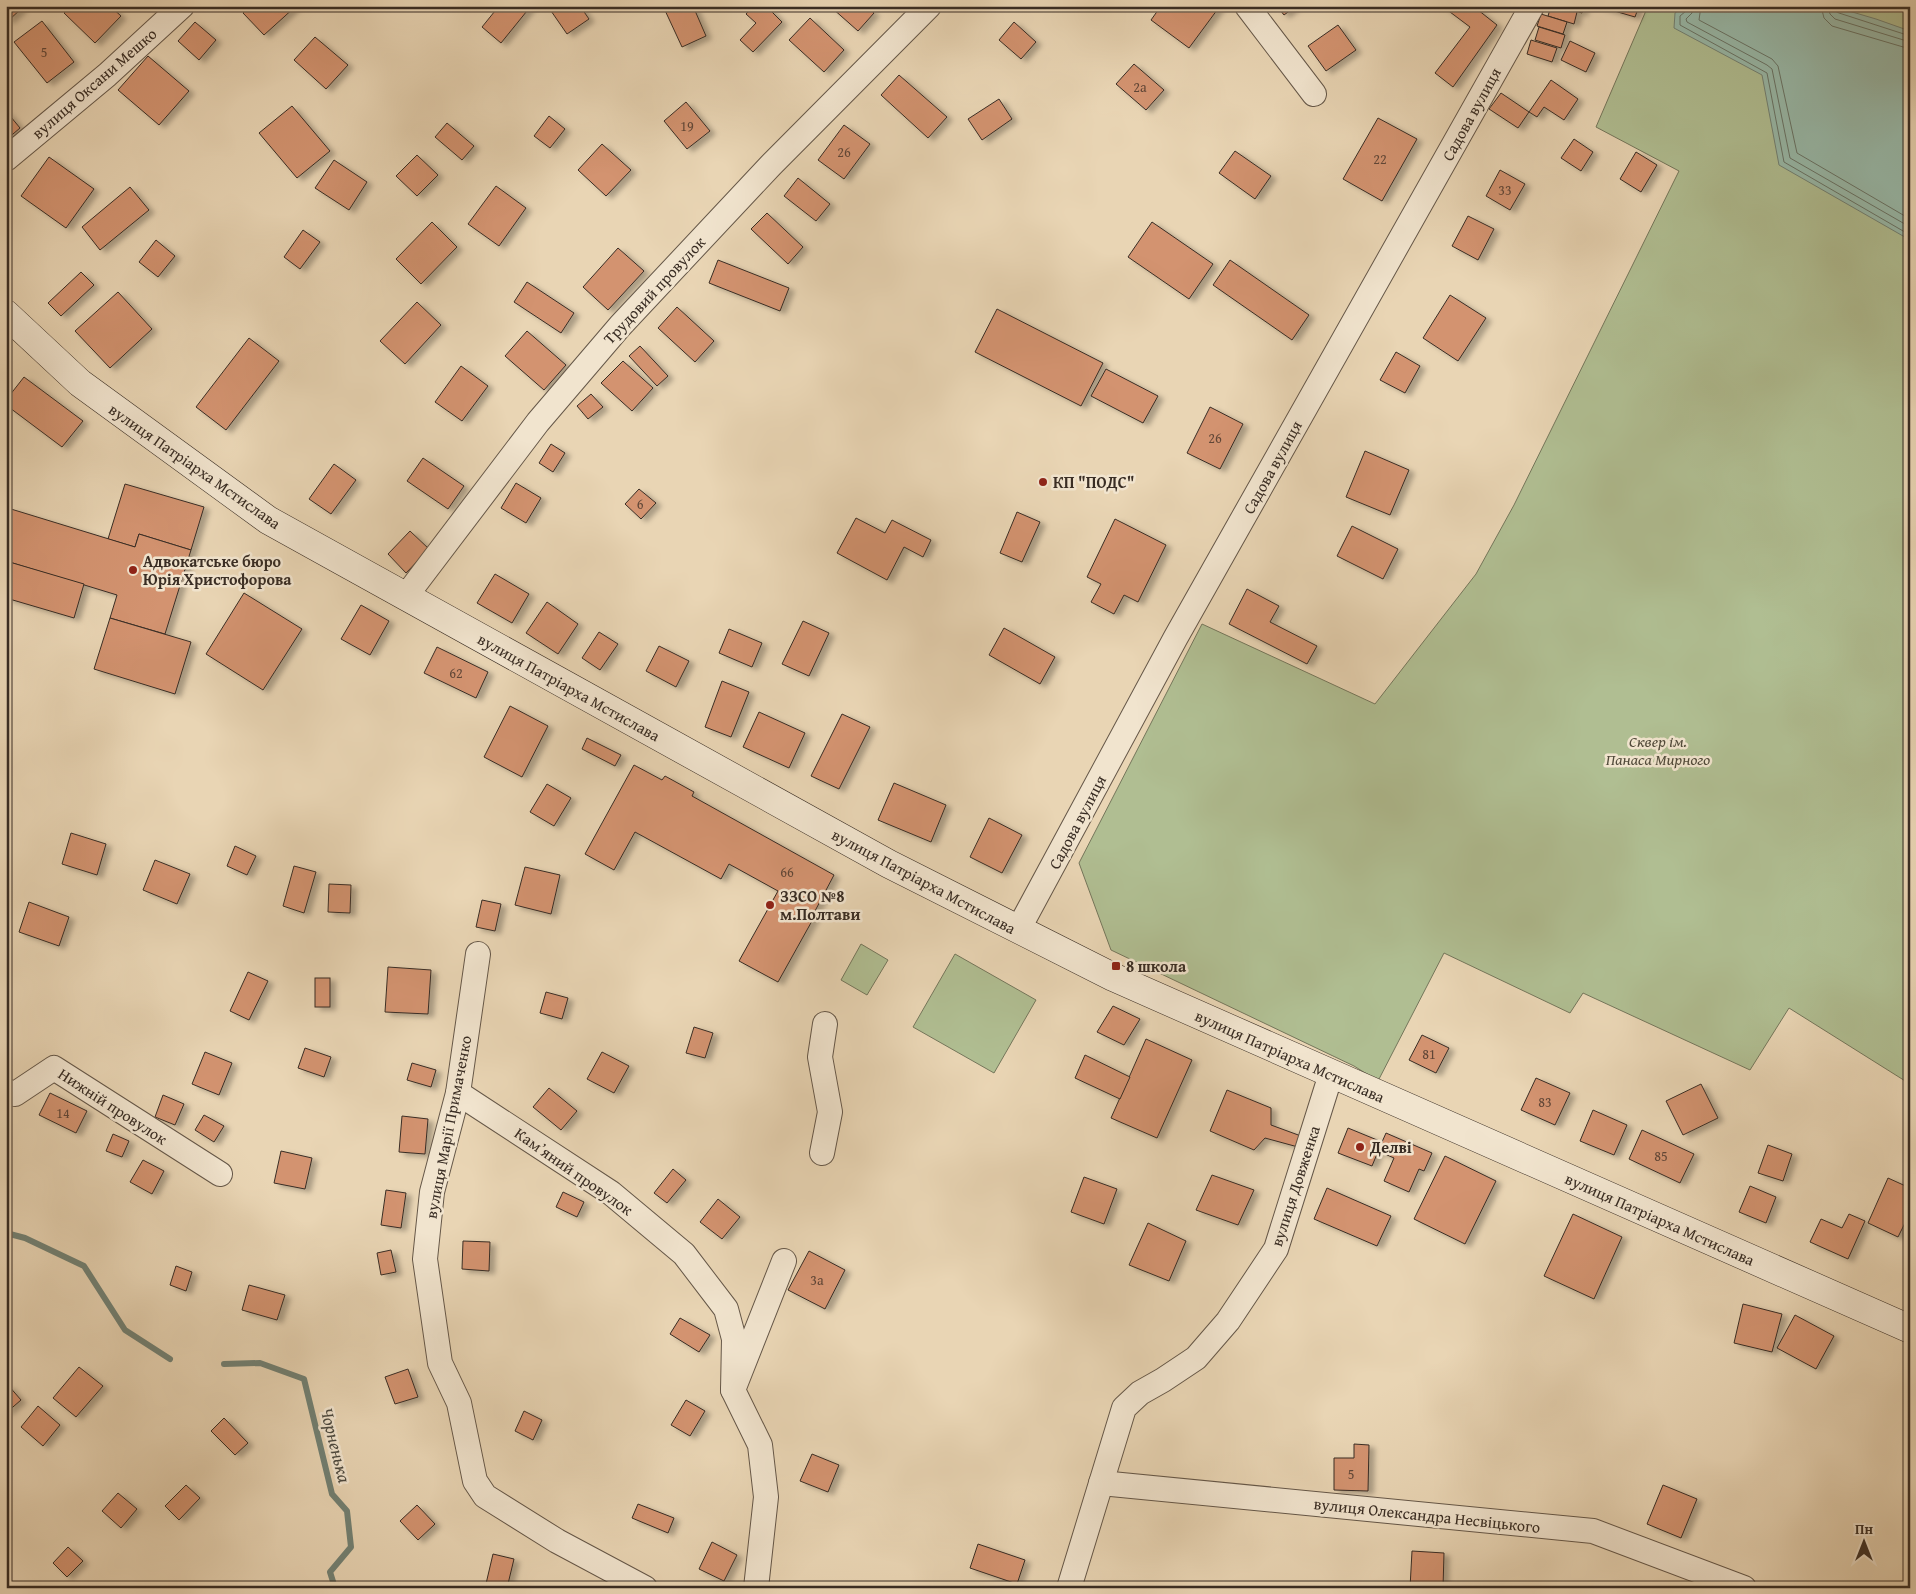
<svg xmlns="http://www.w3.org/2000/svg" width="1916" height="1594" font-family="'Gentium Book Plus',serif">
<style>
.green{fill:#b0be92;stroke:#74765b}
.water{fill:#98b9a9;stroke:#728174}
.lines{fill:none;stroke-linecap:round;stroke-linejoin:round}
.shore{stroke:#687366;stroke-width:1}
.stream{stroke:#728174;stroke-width:6}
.building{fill:#d39370;stroke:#392d24;filter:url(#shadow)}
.minor-casing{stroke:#655748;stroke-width:26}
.secondary-casing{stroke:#392d24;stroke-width:29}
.minor{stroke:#f1e4ce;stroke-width:24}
.secondary{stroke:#f1e4ce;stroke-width:28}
.poi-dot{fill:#8f2418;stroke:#f1e4ce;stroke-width:2}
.labels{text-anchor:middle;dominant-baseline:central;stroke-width:5;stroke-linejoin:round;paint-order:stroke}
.number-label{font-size:14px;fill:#604637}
.street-label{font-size:16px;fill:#392d24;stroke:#f1e4ce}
.poi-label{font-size:16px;font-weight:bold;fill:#392d24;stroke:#f1e4ce;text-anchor:start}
.park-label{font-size:16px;font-style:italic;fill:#514a3a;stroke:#f1e4ce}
.water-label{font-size:18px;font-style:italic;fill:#4c493f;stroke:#f1e4ce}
</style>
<defs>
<filter id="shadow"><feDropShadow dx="5.5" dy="3" stdDeviation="2.5" flood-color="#0004"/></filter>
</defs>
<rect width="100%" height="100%" fill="#e9d5b4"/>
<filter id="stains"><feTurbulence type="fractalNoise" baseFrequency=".004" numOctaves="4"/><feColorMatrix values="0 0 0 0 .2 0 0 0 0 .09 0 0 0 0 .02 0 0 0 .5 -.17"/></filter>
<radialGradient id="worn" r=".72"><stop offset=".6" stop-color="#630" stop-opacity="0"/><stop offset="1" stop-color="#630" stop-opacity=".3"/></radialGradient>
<g class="green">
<path d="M1648,6h253l9,4v1074l-121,-76 -39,62 -167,-77 -13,20 -126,-60 -66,128 -24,-15 -243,-116 -32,-87 123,-239 173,80 101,-130 38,-69 165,-334 -83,-44z"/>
<path d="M861,944l27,16 -21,35 -26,-15z"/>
<path d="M955,954l81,46 -42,73 -81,-46z"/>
</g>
<path class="water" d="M1684,6h148l44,13 34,12v209l-131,-75 -17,-90 -88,-47 1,-15z"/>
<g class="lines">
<g class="shore">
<path d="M1687,6l-1,5 -6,5v9l87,48 17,89 126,73"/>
<path d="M1693,6l-1,7 -6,6 1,3 80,43 5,4 18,89 120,69"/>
<path d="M1701,6l-2,14 73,39 6,7 19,87 113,66"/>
<path d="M1821,6l3,12 8,8 78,23"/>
<path d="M1828,6l2,8 5,5 75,23"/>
<path d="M1834,6l1,5 4,2 71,23"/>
</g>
<g class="stream">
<path d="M6,1233l19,5 59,28 41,64 45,29"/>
<path d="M224,1364l36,-1 44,16 28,115 15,17 4,36 -21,25 5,16"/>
</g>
</g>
<g class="building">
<path d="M6,6h14l2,2 -14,13 -2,-2z"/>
<path d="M71,6h39l11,10 -26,27 -31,-30z"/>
<path d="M250,6h45v1l-31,28 -21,-22z"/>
<path d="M499,6h32l-30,37 -19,-16z"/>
<path d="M551,6h29l9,13 -22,15 -18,-26z"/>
<path d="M663,6h30l13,30 -24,11z"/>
<path d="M753,6h13l16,16 -29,30 -13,-12 16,-17 -10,-9z"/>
<path d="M834,6h32l8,7 -16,18 -26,-23z"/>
<path d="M1161,6h59l-31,42 -38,-28z"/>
<path d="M1277,6h19l-12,9z"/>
<path d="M1442,6h31l24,19 -44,62 -18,-14 35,-46z"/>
<path d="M1551,6h8l18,6 -3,12 -26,-8z"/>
<path d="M1560,6h24l-2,7z"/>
<path d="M1597,6h42l-4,11z"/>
<path d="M1541,14l26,8 -4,12 -26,-8z"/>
<path d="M810,18l34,32 -20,22 -35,-32z"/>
<path d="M42,21l32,41 -27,21 -33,-41z"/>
<path d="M195,22l21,18 -17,20 -21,-19z"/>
<path d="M1014,22l22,20 -15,17 -22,-19z"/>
<path d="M1338,25l18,25 -30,21 -18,-25z"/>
<path d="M1539,27l26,8 -4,13 -26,-8z"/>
<path d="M315,37l33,28 -22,24 -32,-29z"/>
<path d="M1531,40l26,8 -5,14 -25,-8z"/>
<path d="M1570,41l25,12 -9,19 -25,-12z"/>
<path d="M148,56l41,35 -30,34 -41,-35z"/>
<path d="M1134,64l30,26 -18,20 -30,-26z"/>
<path d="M899,75l48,42 -19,21 -47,-43z"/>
<path d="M1551,80l27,19 -14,21 -20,-13 -7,10 -8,-5z"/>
<path d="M1501,93l28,19 -11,16 -29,-19z"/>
<path d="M999,99l13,20 -30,21 -14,-21z"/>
<path d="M686,102l24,29 -23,18 -23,-28z"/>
<path d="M292,106l38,45 -33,27 -38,-45z"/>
<path d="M6,111l14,17 -14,12z"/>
<path d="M549,116l16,13 -15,19 -16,-12z"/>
<path d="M1378,118l39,21 -35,62 -39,-22z"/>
<path d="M447,123l27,23 -12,14 -27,-23z"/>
<path d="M844,125l26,19 -26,35 -26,-19z"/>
<path d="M1574,139l19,13 -12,19 -20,-13z"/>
<path d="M602,144l29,26 -25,26 -28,-26z"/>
<path d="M1235,151l36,25 -16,23 -36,-26z"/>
<path d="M1636,152l21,13 -16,27 -21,-13z"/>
<path d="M417,155l21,20 -21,21 -21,-20z"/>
<path d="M49,157l45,32 -28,39 -45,-32z"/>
<path d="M334,160l33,22 -18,28 -34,-22z"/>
<path d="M1500,170l25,14 -15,26 -24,-14z"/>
<path d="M798,178l32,26 -14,17 -32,-25z"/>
<path d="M496,186l30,22 -27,38 -31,-22z"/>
<path d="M130,187l19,23 -49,40 -18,-23z"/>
<path d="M767,213l36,34 -15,17 -37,-35z"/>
<path d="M1468,216l26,13 -16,31 -26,-14z"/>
<path d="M432,222l25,25 -36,37 -25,-25z"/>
<path d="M1152,222l61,42 -24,35 -61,-42z"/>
<path d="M303,230l17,12 -20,27 -16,-12z"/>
<path d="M156,240l19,16 -17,21 -19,-15z"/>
<path d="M618,248l26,23 -36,39 -25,-23z"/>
<path d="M718,260l71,28 -9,23 -71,-28z"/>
<path d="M1230,260l79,55 -17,25 -79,-55z"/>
<path d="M81,272l13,13 -33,31 -13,-13z"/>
<path d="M527,282l47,31 -13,20 -47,-31z"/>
<path d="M118,292l34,37 -42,39 -35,-37z"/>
<path d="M1450,295l36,23 -28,43 -35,-23z"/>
<path d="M417,302l24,23 -36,39 -25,-23z"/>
<path d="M677,307l37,34 -19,21 -37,-34z"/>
<path d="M997,309l106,54 -22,43 -106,-54z"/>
<path d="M527,331l39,34 -22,25 -39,-34z"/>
<path d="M249,338l30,23 -53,69 -30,-23z"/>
<path d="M640,346l28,30 -11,10 -28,-30z"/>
<path d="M1396,352l24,14 -15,27 -25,-13z"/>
<path d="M623,361l30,27 -21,23 -31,-28z"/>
<path d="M461,366l27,20 -26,35 -27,-19z"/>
<path d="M1106,369l52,27 -15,27 -52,-27z"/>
<path d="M24,377l59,44 -21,26 -56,-42v-5z"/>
<path d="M591,394l12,13 -15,12 -11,-13z"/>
<path d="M1210,407l33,17 -23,45 -33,-16z"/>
<path d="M551,444l14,9 -12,19 -14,-9z"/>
<path d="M1365,451l44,19 -19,45 -44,-18z"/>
<path d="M423,458l41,28 -16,23 -41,-28z"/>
<path d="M334,464l22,16 -25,34 -22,-15z"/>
<path d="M516,483l25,15 -15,25 -25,-15z"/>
<path d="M125,484l79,23 -13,43 -52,-16 -4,13 -27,-8z"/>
<path d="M639,489l17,14 -15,16 -16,-15z"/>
<path d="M11,509l124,38 4,-13 52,16 -26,84 -55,-16 7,-23 -111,-34v-36z"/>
<path d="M1017,512l23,10 -18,40 -22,-9z"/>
<path d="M856,518l29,15 7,-13 39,20 -8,17 -19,-10 -17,33 -50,-27z"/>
<path d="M1115,519l51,26 -28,57 -14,-7 -10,19 -23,-12 10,-18 -14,-7z"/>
<path d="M1352,526l46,23 -15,30 -46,-23z"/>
<path d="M410,531l19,18 -23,24 -18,-19z"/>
<path d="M6,561l78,23 -10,34 -68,-20z"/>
<path d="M495,574l34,20 -17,29 -35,-20z"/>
<path d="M1247,589l32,17 -9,16 47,24 -10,18 -78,-40z"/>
<path d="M244,593l58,36 -39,61 -57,-36z"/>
<path d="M547,602l31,22 -20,30 -32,-21z"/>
<path d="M361,605l28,16 -19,34 -29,-16z"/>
<path d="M110,618l81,24 -16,52 -81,-25z"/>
<path d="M803,621l26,12 -20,43 -27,-12z"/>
<path d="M1004,628l51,29 -15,27 -51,-29z"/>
<path d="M729,629l33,14 -10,24 -33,-14z"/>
<path d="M599,632l19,12 -18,26 -18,-12z"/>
<path d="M659,646l30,15 -13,26 -30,-16z"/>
<path d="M437,647l51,25 -12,26 -52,-25z"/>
<path d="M722,681l27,11 -18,45 -26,-10z"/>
<path d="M510,706l38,20 -26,51 -38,-20z"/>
<path d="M759,712l46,21 -16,35 -46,-21z"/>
<path d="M842,714l28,13 -31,62 -28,-13z"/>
<path d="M587,738l34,17 -6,11 -33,-17z"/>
<path d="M634,765l28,15 3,-4 29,16 -2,4 142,79 -19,36 2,1 -39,70 -39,-21 39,-70 -49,-27 -8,15 -86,-47 -21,38 -29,-16z"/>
<path d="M894,783l52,22 -15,37 -53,-22z"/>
<path d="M547,784l24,14 -17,28 -24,-14z"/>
<path d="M989,818l33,17 -20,38 -32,-16z"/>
<path d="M71,833l35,11 -9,31 -35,-11z"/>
<path d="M235,846l21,10 -9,19 -20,-9z"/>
<path d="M155,860l35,14 -13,30 -34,-14z"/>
<path d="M294,866l22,6 -12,41 -21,-7z"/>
<path d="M525,867l35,8 -9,39 -36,-9z"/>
<path d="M329,884l22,1 -1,28 -22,-1z"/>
<path d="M482,900l19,4 -6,27 -19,-4z"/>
<path d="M29,902l40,15 -10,29 -40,-14z"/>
<path d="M388,967l43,3 -3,44 -43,-2z"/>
<path d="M248,972l20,9 -19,39 -19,-9z"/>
<rect x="315" y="978" width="15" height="29"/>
<path d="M546,992l22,6 -6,21 -22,-6z"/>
<path d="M1113,1006l27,13 -16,26 -27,-13z"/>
<path d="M694,1027l19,6 -8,25 -19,-5z"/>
<path d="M1422,1035l27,13 -13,25 -27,-13z"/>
<path d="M1146,1039l46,21 -35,78 -46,-20z"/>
<path d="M305,1048l26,9 -7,20 -26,-9z"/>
<path d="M205,1052l27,11 -13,32 -27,-11z"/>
<path d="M602,1052l27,14 -15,27 -27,-14z"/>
<path d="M1085,1055l45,22 -10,22 -45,-21z"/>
<path d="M412,1063l24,7 -5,17 -24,-7z"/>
<path d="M1536,1078l34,15 -15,32 -34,-15z"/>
<path d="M1701,1084l17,34 -35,17 -17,-34z"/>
<path d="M549,1088l28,23 -16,19 -28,-23z"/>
<path d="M1227,1090l44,18v17l30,11 -3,11 -33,-9 -11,12 -44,-19z"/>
<path d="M50,1093l37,18 -11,22 -37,-18z"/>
<path d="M163,1095l21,9 -9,21 -20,-8z"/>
<path d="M1593,1110l34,15 -13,30 -34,-14z"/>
<path d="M204,1115l20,11 -10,16 -19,-12z"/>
<path d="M402,1116l26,3 -3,35 -26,-2z"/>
<path d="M1348,1128l34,14 -10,24 -34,-13z"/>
<path d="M1642,1130l52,24 -14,29 -51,-24z"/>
<path d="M1386,1133l46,20 -8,18 -5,-2 -10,23 -25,-11 10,-23 -16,-7z"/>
<path d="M113,1134l16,7 -7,16 -16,-6z"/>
<path d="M1768,1145l24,9 -9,27 -25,-8z"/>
<path d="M281,1151l31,7 -7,31 -31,-6z"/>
<path d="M1445,1156l51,25 -31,63 -51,-25z"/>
<path d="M143,1160l21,11 -12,23 -22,-12z"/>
<path d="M673,1169l13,11 -19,23 -13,-10z"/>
<path d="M1212,1175l42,15 -16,35 -42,-15z"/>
<path d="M1084,1177l33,12 -13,35 -33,-12z"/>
<path d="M1888,1178l22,10v25l-12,24 -30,-14z"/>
<path d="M1750,1186l26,11 -10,26 -27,-11z"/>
<path d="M1327,1188l64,28 -14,30 -63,-27z"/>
<path d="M386,1190l20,3 -5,35 -20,-3z"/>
<path d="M563,1192l21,10 -7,15 -21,-10z"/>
<path d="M718,1199l22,18 -18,22 -22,-17z"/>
<path d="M1573,1214l49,23 -28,62 -50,-23z"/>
<path d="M1849,1214l16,7 -17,38 -38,-17 11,-23 21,9z"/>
<path d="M1148,1223l38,18 -17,40 -40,-16z"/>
<path d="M463,1241l27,1 -1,29 -27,-2z"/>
<path d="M391,1250l5,22 -15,3 -4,-22z"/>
<path d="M809,1251l36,19 -20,39 -37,-19z"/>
<path d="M176,1266l16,6 -6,19 -16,-6z"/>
<path d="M249,1285l36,10 -8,25 -35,-10z"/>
<path d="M1743,1304l39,10 -10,38 -38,-9z"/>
<path d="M1795,1315l39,21 -18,33 -39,-21z"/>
<path d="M680,1318l30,17 -11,17 -29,-18z"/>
<path d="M79,1367l24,19 -27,31 -23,-19z"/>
<path d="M408,1369l10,28 -23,7 -10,-27z"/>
<path d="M8,1385l13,15 -15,13v-26z"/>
<path d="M686,1400l19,11 -15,25 -19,-11z"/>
<path d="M38,1406l22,19 -17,21 -22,-19z"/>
<path d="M524,1411l18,9 -9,20 -18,-9z"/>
<path d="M224,1418l24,25 -13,12 -24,-24z"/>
<path d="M1354,1444l15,1 -1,46 -34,-1v-32h20z"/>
<path d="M812,1454l27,11 -11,27 -28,-11z"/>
<path d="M186,1485l14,13 -21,22 -14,-14z"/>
<path d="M1663,1485l34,14 -16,39 -34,-14z"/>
<path d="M118,1493l19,16 -16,19 -19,-17z"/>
<path d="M638,1504l36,14 -6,15 -36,-15z"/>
<path d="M417,1505l18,19 -17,16 -18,-19z"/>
<path d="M712,1542l25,13 -13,26 -25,-12z"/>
<path d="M978,1544l47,16 -8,24 -47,-16z"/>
<path d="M68,1547l15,14 -16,16 -14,-14z"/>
<path d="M1412,1551l32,2 -1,35h-33z"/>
<path d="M493,1554l21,5 -7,29h-22z"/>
</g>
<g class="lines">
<defs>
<g id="minor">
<path d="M1247,6l67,88"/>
<path d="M6,159l101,-84 75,-69"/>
<path d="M406,596l132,-174 82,-96 151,-161 158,-159"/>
<path d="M1018,930l158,-293 356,-631"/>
<path d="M478,954l-20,139 -26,99 -7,67 15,104 19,40 16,78 10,15 72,45 88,47"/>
<path d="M6,1091l9,3 39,-26 166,106"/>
<path d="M458,1093l153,100 73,61 42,55 8,30 -1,51"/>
<path d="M822,1153l8,-41 -10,-55 5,-33"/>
<path d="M1101,1483l492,48 151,57"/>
<path d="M756,1588l10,-91 -6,-52 -27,-55 51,-129"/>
<path d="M1069,1588l55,-180 16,-15 23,-13 33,-22 32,-37 48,-72 55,-175"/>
</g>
<path id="secondary" d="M6,314l74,69 188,137 621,344 224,113 797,352"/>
</defs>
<use href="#minor" class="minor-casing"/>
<use href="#secondary" class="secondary-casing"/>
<use href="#minor" class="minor"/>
<use href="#secondary" class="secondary"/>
</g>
<g class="poi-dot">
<circle cx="1043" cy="482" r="5"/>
<circle cx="133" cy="570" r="5"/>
<circle cx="770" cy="905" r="5"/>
<rect x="1111" y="961" width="10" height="10" rx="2.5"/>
<circle cx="1360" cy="1147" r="5"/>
</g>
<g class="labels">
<g class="number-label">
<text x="44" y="52">5</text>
<text x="1140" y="87">2а</text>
<text x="687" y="126">19</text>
<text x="844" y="152">26</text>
<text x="1380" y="159">22</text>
<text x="1505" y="190">33</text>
<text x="1215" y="438">26</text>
<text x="640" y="504">6</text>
<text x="456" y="673">62</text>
<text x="787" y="872">66</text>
<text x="1429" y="1054">81</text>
<text x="1545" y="1102">83</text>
<text x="63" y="1113">14</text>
<text x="1661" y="1156">85</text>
<text x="817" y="1280">3а</text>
<text x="1351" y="1474">5</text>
</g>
<g class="street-label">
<text transform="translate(94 83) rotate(-41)">вулиця Оксани Мешко</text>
<text transform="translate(1471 114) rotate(-61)">Садова вулиця</text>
<text transform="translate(654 290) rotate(-47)">Трудовий провулок</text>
<text transform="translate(195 466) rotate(35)">вулиця Патріарха Мстислава</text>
<text transform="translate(1272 467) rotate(-61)">Садова вулиця</text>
<text transform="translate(569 687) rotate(29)">вулиця Патріарха Мстислава</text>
<text transform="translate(1077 822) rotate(-62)">Садова вулиця</text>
<text transform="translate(924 881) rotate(28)">вулиця Патріарха Мстислава</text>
<text transform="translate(1290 1056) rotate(24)">вулиця Патріарха Мстислава</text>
<text transform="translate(113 1106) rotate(33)">Нижній провулок</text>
<text transform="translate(448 1127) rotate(-79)">вулиця Марії Примаченко</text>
<text transform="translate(574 1171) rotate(35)">Камʼяний провулок</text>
<text transform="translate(1295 1186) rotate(-72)">вулиця Довженка</text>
<text transform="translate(1660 1219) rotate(24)">вулиця Патріарха Мстислава</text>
<text transform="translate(1427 1515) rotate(6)">вулиця Олександра Несвіцького</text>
</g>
<g class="poi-label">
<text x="1053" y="482">КП "ПОДС"</text>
<text x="143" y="561">Адвокатське бюро<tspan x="143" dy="18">Юрія Христофорова</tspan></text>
<text x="780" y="896">ЗЗСО №8<tspan x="780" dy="18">м.Полтави</tspan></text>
<text x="1126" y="966">8 школа</text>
<text x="1370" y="1147">Делві</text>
</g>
<g class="park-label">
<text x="1658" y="741">Сквер ім.<tspan x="1658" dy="18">Панаса Мирного</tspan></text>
</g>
<g class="water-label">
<text transform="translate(336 1445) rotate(76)">Чорненька</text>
</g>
</g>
<rect width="1916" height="1594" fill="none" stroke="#e9d5b4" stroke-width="25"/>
<rect x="8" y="8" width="1901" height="1579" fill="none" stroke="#392d24" stroke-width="2.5"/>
<rect x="12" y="12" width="1891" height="1569" fill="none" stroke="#392d24"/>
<g transform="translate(1864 1542)" stroke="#f1e4ce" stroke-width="4" paint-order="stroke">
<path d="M0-4L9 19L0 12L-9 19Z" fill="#392d24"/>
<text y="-8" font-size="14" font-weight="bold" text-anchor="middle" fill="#392d24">Пн</text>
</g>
<rect width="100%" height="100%" filter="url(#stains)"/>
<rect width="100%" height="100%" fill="url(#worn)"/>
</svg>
